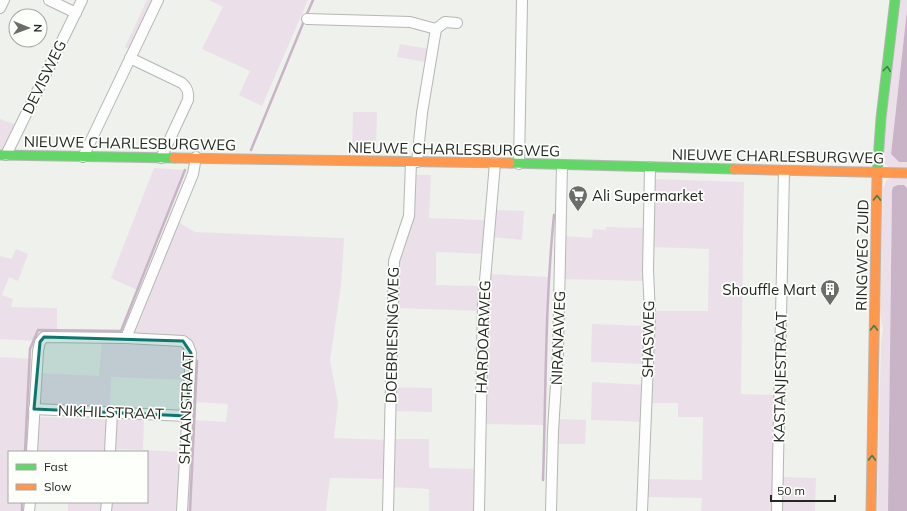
<svg xmlns="http://www.w3.org/2000/svg" width="907" height="511" font-family="Mulish,sans-serif">
<style>
.green{fill:#ebe0e9}
.water{fill:#c8b4c6}
.lines{fill:none;stroke-linecap:round;stroke-linejoin:round}
.stream{stroke:#c8b4c6;stroke-width:2.5}
.street-casing{stroke:#b5b7b3;stroke-width:12}
.fast-casing{stroke:#b5b7b3;stroke-width:11}
.slow-casing{stroke:#b5b7b3;stroke-width:11}
.street{stroke:#fcfdfc;stroke-width:10}
.fast{stroke:#63d668;stroke-width:9}
.slow{stroke:#ff974d;stroke-width:9}
.oneway{stroke:#447e46}
.marked{fill:#0f766e;fill-opacity:0.2;stroke:#0f766e;stroke-width:3;stroke-linejoin:round}
.labels{text-anchor:middle;dominant-baseline:central;stroke-width:3.5;stroke-linejoin:round;paint-order:stroke}
.street-label{font-size:15px;fill:#242623;stroke:#fdfffb}
.poi-label{font-size:15px;fill:#242623;stroke:#fdfffb;text-anchor:start}
</style>
<rect width="100%" height="100%" fill="#eef1ec"/>
<g class="green">
<path d="M147,0h7l-24,50 -5,-3z"/>
<path d="M209,0h99l-46,106 -23,-11 11,-24 -48,-22 21,-42z"/>
<path d="M898,0h9v10l-16,144 8,8h8v8l-17,-1 -6,-6v-45z"/>
<path d="M400,44l29,5 -3,13 -29,-5z"/>
<path d="M353,112h24l-1,37h-24z"/>
<path d="M0,119l17,6 -12,25h-5z"/>
<path d="M154,168l31,2 -48,120 -26,-12z"/>
<path d="M413,175h18l-2,43 58,2 -4,34 -47,-2v33l46,1 -2,25 -85,-3 2,-50z"/>
<path d="M892,177l15,1v10l-3,-3 -12,6 -4,320h-11l4,-170 2,-11 -4,-24 4,-117 3,-8z"/>
<path d="M653,179l91,3 -3,212 36,1 -2,116h-74l1,-13 -56,-1 1,-18 55,1 1,-63h-25v-14h-29l4,-92h55l1,-62 -58,-2z"/>
<path d="M494,210l30,1 -2,29 -31,-3z"/>
<path d="M178,222l17,10 149,6 -3,48 -11,74 8,43 -4,35 54,2 -1,39 -57,-1 -4,33h-140l5,-91 35,2 2,-18 -36,-2 3,-50 -2,-9 -10,-5 -48,-4 -1,-2z"/>
<path d="M606,227l39,1 -1,53 -81,-2 1,-43 28,2 1,-9 13,1z"/>
<path d="M16,249l12,5 -10,27 -9,-4 -7,18 11,4 -2,8 46,1v25l-20,8 -37,-2v-83l12,3z"/>
<path d="M488,274l61,3 -5,148 -61,-1z"/>
<path d="M592,324l54,2 -1,38 -54,-2z"/>
<path d="M102,341l79,4 5,2 2,6 -2,27 -75,-3 -1,35 -70,-4v-35l59,3z"/>
<path d="M0,357l34,2 -5,93h-20v50h17v9h-26z"/>
<path d="M592,382l52,3 -1,37 -52,-2z"/>
<path d="M392,387l40,1v24l-40,-1z"/>
<path d="M45,417l58,2 3,2v31h-71l2,-29 2,-5z"/>
<path d="M118,419l26,1 -1,30 39,2 -3,59h-70l1,-9h37v-50h-4v-2l-30,-1 2,-28z"/>
<path d="M558,419l28,1 -1,24h-28z"/>
<path d="M392,439h37v29l48,1 -1,42h-47v-22l-38,-2z"/>
<path d="M782,477l34,1 -1,33h-33z"/>
<path d="M68,502h36l-1,9h-35z"/>
</g>
<g class="water">
<path d="M907,10v152h-8l-8,-8z"/>
<path d="M898,185h6l3,3v323h-19l4,-320 1,-4z"/>
</g>
<g class="lines">
<g class="stream">
<path d="M306,16l7,-16"/>
<path d="M251,150l53,-129"/>
<path d="M25,452l5,-103 8,-19 83,1 64,-161"/>
<path d="M543,480c3,-88 2,-177 11,-265"/>
<path d="M22,511v-9"/>
<path d="M190,511l7,-150"/>
</g>
<defs>
<g id="street">
<path d="M49,0l27,13"/>
<path d="M0,8l4,-8"/>
<path d="M307,19l103,3 26,7 9,-7 12,1"/>
<path d="M130,58l52,25c6,5 7,10 6,17l-27,58"/>
<path d="M6,155l76,-155"/>
<path d="M83,157l75,-157"/>
<path d="M417,162l5,-49 14,-84"/>
<path d="M519,164l3,-164"/>
<path d="M126,338l67,-164 3,-17"/>
<path d="M34,409l153,7"/>
<path d="M32,452l6,-101 2,-9 4,-5 82,1 57,3 5,4 3,8 -9,158"/>
<path d="M110,452l2,-40"/>
<path d="M29,511l1,-9"/>
<path d="M106,511l1,-9"/>
<path d="M388,511l6,-250 15,-45 2,-54"/>
<path d="M479,511l4,-207 12,-141"/>
<path d="M551,511l2,-80 5,-79 4,-187"/>
<path d="M642,511l8,-197 -2,-43 2,-104"/>
<path d="M777,511l7,-340"/>
</g>
<g id="fast">
<path d="M0,155l174,3"/>
<path d="M510,163l224,6"/>
<path d="M877,175l4,-57 14,-118"/>
</g>
<g id="slow">
<path d="M174,158l336,5"/>
<path d="M734,169l173,4"/>
<path d="M871,511l6,-336"/>
</g>
</defs>
<use href="#street" class="street-casing"/>
<use href="#fast" class="fast-casing"/>
<use href="#slow" class="slow-casing"/>
<use href="#street" class="street"/>
<use href="#fast" class="fast"/>
<use href="#slow" class="slow"/>
</g>
<defs><path id="oneway-chevron" d="M-2-3.5L2.5 0L-2 3.5" fill="none" stroke-width="1.6" stroke-linecap="round" stroke-linejoin="round"/></defs>
<g class="oneway">
<use href="#oneway-chevron" transform="translate(887 69) rotate(-83)"/>
<use href="#oneway-chevron" transform="translate(877 198) rotate(-89)"/>
<use href="#oneway-chevron" transform="translate(874 328) rotate(-89)"/>
<use href="#oneway-chevron" transform="translate(872 458) rotate(-89)"/>
</g>
<path class="marked" d="M44,337l139,4 8,12 -4,63 -153,-7 6,-67z"/>
<defs>
<symbol id="supermarket-pin" viewBox="-11 -11 22 30"><path d="M0 17L-7.5 6A9.5 9.5 0 1 1 7.5 6Z" fill="#6b6d69" stroke="#fdfffb"/><path d="M-6-5.5h2.5l.6 2H6L4.5 2H-2.5L-4.4-4H-6ZM-1.5 3.2a1.3 1.3 0 1 0 .1 0ZM3 3.2a1.3 1.3 0 1 0 .1 0Z" fill="#fff"/></symbol>
<symbol id="building-pin" viewBox="-11 -11 22 30"><path d="M0 17L-7.5 6A9.5 9.5 0 1 1 7.5 6Z" fill="#6b6d69" stroke="#fdfffb"/><path d="M-4-6H4V6H1V3H-1V6H-4ZM-2.5-4.3h1.7v1.8h-1.7ZM.8-4.3h1.7v1.8H.8ZM-2.5-1h1.7V.8h-1.7ZM.8-1h1.7V.8H.8Z" fill="#fff"/></symbol>
</defs>
<g fill-rule="evenodd">
<use href="#supermarket-pin" x="567" y="184" width="22" height="30"/>
<use href="#building-pin" x="819" y="278" width="22" height="30"/>
</g>
<g class="labels">
<g class="street-label">
<text transform="translate(44 77) rotate(-64)">DEVISWEG</text>
<text transform="translate(130 143) rotate(1)">NIEUWE CHARLESBURGWEG</text>
<text transform="translate(454 149) rotate(1)">NIEUWE CHARLESBURGWEG</text>
<text transform="translate(778 156) rotate(1)">NIEUWE CHARLESBURGWEG</text>
<text transform="translate(862 255) rotate(-89)">RINGWEG ZUID</text>
<text transform="translate(392 335) rotate(-89)">DOEBRIESINGWEG</text>
<text transform="translate(483 337) rotate(-88)">HARDOARWEG</text>
<text transform="translate(558 338) rotate(-88)">NIRANAWEG</text>
<text transform="translate(648 339) rotate(-89)">SHASWEG</text>
<text transform="translate(780 377) rotate(-89)">KASTANJESTRAAT</text>
<text transform="translate(186 408) rotate(-88)">SHAANSTRAAT</text>
<text transform="translate(111 412) rotate(2)">NIKHILSTRAAT</text>
</g>
<g class="poi-label">
<text x="592" y="195">Ali Supermarket</text>
<text x="816" y="289" text-anchor="end">Shouffle Mart</text>
</g>
</g>
<rect x="8" y="451" width="140" height="52" fill="#fdfffb" stroke="#a6a8a5"/>
<rect x="16" y="464" width="20" height="6" fill="#63d668" stroke="#a6a8a5"/>
<text x="44" y="471" font-size="12" fill="#242623">Fast</text>
<rect x="16" y="484" width="20" height="6" fill="#ff974d" stroke="#a6a8a5"/>
<text x="44" y="491" font-size="12" fill="#242623">Slow</text>
<g transform="translate(28 28) rotate(91)"><circle r="19" fill="#fdfffb" stroke="#a6a8a5"/>
<path d="M0-3L7 15L0 10L-7 15Z" fill="#6b6d69"/>
<text y="-6" font-size="11" font-weight="bold" text-anchor="middle" fill="#242623">N</text>
</g>
<path d="M771 495v6h64v-6" fill="none" stroke="#242623" stroke-width="2"/>
<text x="777" y="495" font-size="12" fill="#242623" stroke="#fdfffb" stroke-width="3" paint-order="stroke">50 m</text>
</svg>
